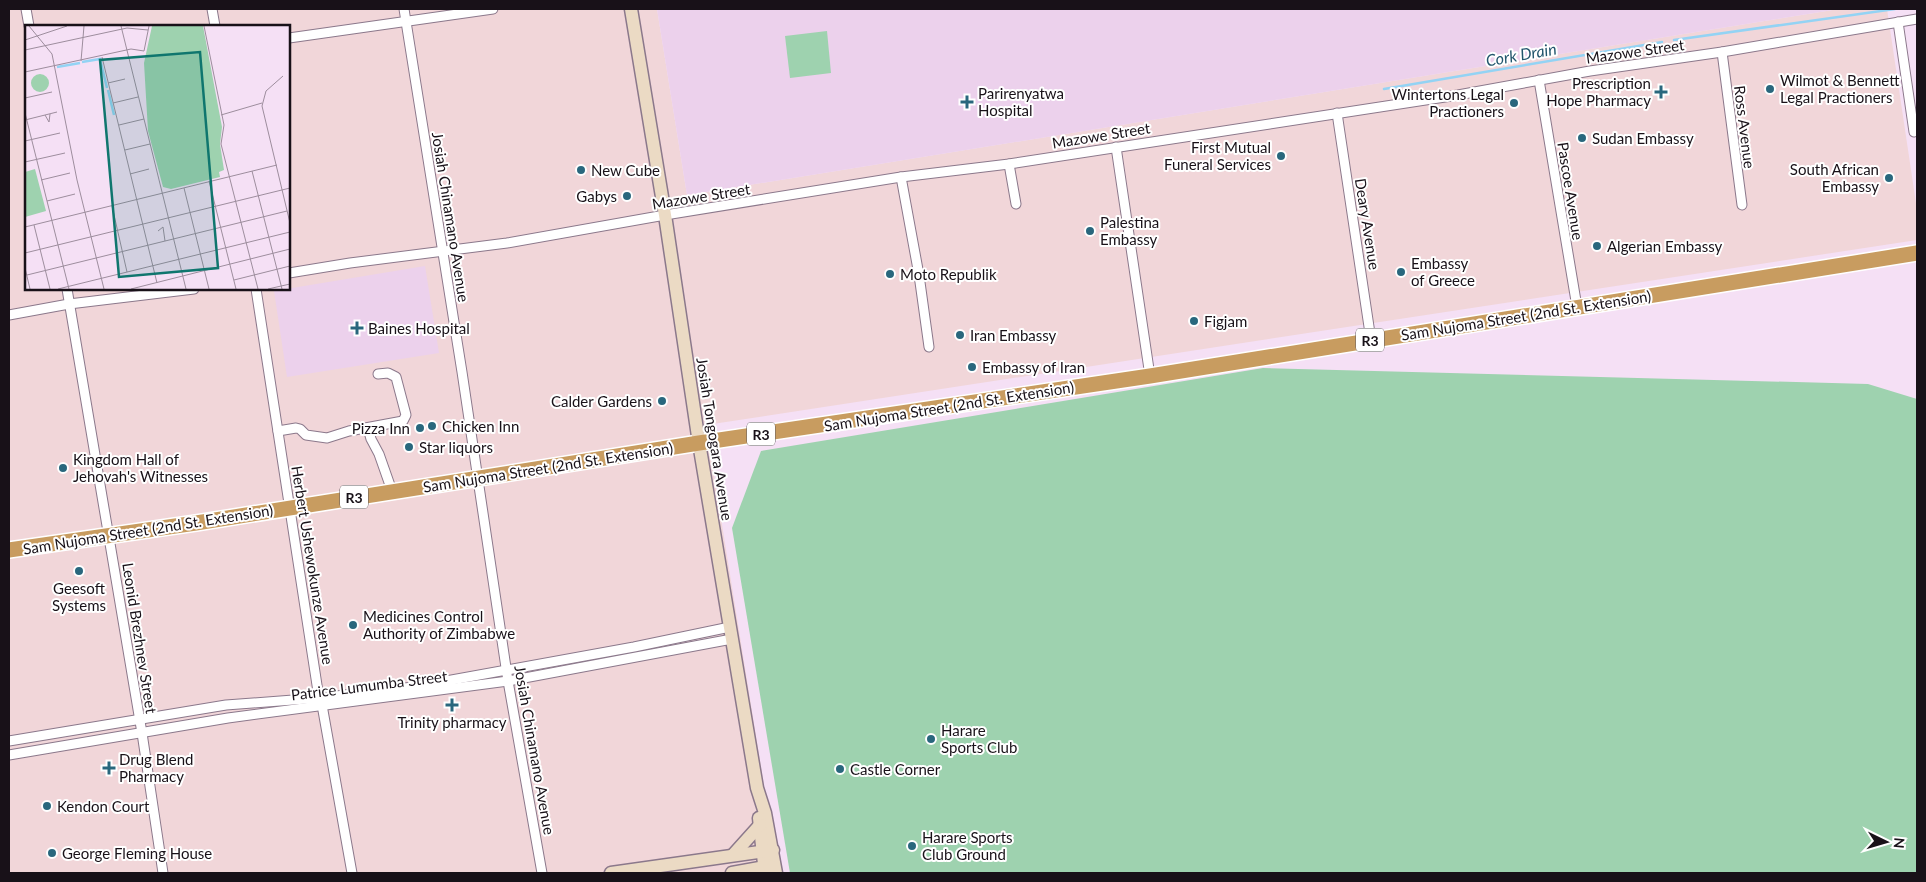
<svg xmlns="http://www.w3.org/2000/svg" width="1926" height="882" font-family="Lato,sans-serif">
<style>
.commercial{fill:#f1d6d9;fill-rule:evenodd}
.built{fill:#ecd1ec}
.green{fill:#9ed2af}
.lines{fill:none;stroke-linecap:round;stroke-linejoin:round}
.stream{stroke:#93d3f4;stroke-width:2.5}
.minor-casing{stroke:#8b788b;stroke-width:11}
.secondary-casing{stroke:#8b788b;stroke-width:15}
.trunk-casing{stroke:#fff;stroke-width:18}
.minor{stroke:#fff;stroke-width:9}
.secondary{stroke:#ebdac4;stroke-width:12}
.trunk{stroke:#c89c60;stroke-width:15}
.poi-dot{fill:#29677d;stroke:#fff;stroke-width:2}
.labels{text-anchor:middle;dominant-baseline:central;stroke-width:4;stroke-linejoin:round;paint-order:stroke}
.shield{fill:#fff;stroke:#5d585d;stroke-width:1}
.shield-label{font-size:14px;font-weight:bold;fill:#181118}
.street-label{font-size:15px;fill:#181118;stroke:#fff}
.poi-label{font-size:15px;fill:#181118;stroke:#fff;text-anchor:start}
.water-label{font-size:16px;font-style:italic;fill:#22556c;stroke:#fff}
.inset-river{fill:none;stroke:#93d3f4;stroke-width:2.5}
.inset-road{fill:none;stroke:#9d8d9d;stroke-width:1}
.view{fill:#0f766e;fill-opacity:0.15;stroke:#0f766e;stroke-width:2.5}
.inset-edge{fill:none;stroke:#181118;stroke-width:2.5}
</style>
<rect width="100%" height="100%" fill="#f5e0f5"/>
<path class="commercial" d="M9,9h648l30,186 1152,-186h48l30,201v30l-1211,185 72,448h-769zM26,26h263v263h-263z"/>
<g class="built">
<path d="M657,9h1182l-1152,186z"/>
<path d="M425,266l14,87 -152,24 -13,-86z"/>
</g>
<g class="green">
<path d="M827,31l4,42 -41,5 -5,-42z"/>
<path d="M1263,368l605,16 49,15v474h-1127l-58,-345 29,-77z"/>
</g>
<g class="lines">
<g class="stream">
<path d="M1674,40l221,-31"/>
<path d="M1384,89l278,-47"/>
</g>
<defs>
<g id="minor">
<path d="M26,9l3,17"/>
<path d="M212,9l3,17"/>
<path d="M404,9l58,363 46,309 34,192"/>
<path d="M1898,22l16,110"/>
<path d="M289,38l204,-29"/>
<path d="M1722,52l20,153"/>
<path d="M1539,80l38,227"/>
<path d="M1337,113l34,227"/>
<path d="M1116,147l34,229"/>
<path d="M1009,164l7,40"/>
<path d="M901,177l18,98 10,72"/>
<path d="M289,273l61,-10 157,-20 158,-28 236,-38 108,-13 449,-69 132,-24 132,-19 195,-33"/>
<path d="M67,289l75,444 21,140"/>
<path d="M256,289l63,409 3,7 30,168"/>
<path d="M9,315l60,-11 125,-15"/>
<path d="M368,428l3,11 8,15 13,37"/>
<path d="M278,431l18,-3 4,1 6,6 21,3 22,-7 54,-10 3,-6 -10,-38 -8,-4 -10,1"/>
<path d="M9,741l217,-36 93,-7 94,-11 221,-40 96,-20"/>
<path d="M9,755l219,-37 280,-37 224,-42"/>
</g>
<g id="secondary">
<path d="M631,9l34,206 34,228 58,345 8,25 11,60"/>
<path d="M759,818l6,55"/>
<path d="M733,855l27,-30"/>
<path d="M611,873l162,-23"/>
<path d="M732,873l38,-7"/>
</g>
<path id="trunk" d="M9,550l187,-27 503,-80 451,-67 767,-123"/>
</defs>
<use href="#minor" class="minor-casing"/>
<use href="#secondary" class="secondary-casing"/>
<use href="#trunk" class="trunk-casing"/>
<use href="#minor" class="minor"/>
<use href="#secondary" class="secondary"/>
<use href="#trunk" class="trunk"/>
</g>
<g class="poi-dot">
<circle cx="1770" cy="89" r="5"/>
<path d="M1658.5 84.5h5v5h5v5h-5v5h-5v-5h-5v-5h5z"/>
<path d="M964.5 94.5h5v5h5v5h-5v5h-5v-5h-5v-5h5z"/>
<circle cx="1514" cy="103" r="5"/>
<circle cx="1582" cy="138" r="5"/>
<circle cx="1281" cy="156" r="5"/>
<circle cx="581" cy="170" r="5"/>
<circle cx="1889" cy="178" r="5"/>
<circle cx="627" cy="196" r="5"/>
<circle cx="1090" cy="231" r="5"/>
<circle cx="1597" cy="246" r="5"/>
<circle cx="1401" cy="272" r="5"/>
<circle cx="890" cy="274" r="5"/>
<circle cx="1194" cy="321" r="5"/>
<path d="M354.5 320.5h5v5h5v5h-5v5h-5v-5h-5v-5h5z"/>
<circle cx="960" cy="335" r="5"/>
<circle cx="972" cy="367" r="5"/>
<circle cx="662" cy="401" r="5"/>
<circle cx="432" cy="426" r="5"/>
<circle cx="420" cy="428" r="5"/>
<circle cx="409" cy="447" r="5"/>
<circle cx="63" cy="468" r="5"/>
<circle cx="79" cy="571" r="5"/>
<circle cx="353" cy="625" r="5"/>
<path d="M449.5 697.5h5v5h5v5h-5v5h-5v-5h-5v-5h5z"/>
<circle cx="931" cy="739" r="5"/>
<path d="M106.5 760.5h5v5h5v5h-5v5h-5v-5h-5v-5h5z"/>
<circle cx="840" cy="769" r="5"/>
<circle cx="47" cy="806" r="5"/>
<circle cx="912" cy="846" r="5"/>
<circle cx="52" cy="853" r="5"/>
</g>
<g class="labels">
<g class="shield">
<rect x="1356" y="328.5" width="28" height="23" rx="4"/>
<rect x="747" y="422.5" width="28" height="23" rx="4"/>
<rect x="340" y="485.5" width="28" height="23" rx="4"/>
</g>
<g class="shield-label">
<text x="1370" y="340">R3</text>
<text x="761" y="434">R3</text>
<text x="354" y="497">R3</text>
</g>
<g class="street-label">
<text transform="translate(1635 51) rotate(-8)">Mazowe Street</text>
<text transform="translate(1745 127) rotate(83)">Ross Avenue</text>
<text transform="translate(1101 135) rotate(-9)">Mazowe Street</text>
<text transform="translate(1571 191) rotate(81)">Pascoe Avenue</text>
<text transform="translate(701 196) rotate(-9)">Mazowe Street</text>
<text transform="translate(451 217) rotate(81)">Josiah Chinamano Avenue</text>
<text transform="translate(1368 224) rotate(81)">Deary Avenue</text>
<text transform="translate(1526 315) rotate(-9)">Sam Nujoma Street (2nd St. Extension)</text>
<text transform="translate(949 406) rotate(-9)">Sam Nujoma Street (2nd St. Extension)</text>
<text transform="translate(715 439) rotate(81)">Josiah Tongogara Avenue</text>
<text transform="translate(548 467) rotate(-9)">Sam Nujoma Street (2nd St. Extension)</text>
<text transform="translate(148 529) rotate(-9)">Sam Nujoma Street (2nd St. Extension)</text>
<text transform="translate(313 565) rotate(81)">Herbert Ushewokunze Avenue</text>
<text transform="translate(140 638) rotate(81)">Leonid Brezhnev Street</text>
<text transform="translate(369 685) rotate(-7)">Patrice Lumumba Street</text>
<text transform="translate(535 750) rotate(80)">Josiah Chinamano Avenue</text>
</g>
<g class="poi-label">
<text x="1780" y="80">Wilmot &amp; Bennett<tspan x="1780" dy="17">Legal Practioners</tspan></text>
<text x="1651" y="83" text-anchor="end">Prescription<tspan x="1651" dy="17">Hope Pharmacy</tspan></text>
<text x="978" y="93">Parirenyatwa<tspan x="978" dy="17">Hospital</tspan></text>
<text x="1504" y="94" text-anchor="end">Wintertons Legal<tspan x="1504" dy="17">Practioners</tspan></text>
<text x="1592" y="138">Sudan Embassy</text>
<text x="1271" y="147" text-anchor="end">First Mutual<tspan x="1271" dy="17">Funeral Services</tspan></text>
<text x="1879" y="169" text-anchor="end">South African<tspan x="1879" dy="17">Embassy</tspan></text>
<text x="591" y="170">New Cube</text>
<text x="617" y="196" text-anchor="end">Gabys</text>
<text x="1100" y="222">Palestina<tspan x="1100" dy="17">Embassy</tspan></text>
<text x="1607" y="246">Algerian Embassy</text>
<text x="1411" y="263">Embassy<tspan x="1411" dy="17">of Greece</tspan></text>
<text x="900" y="274">Moto Republik</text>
<text x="1204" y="321">Figjam</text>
<text x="368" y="328">Baines Hospital</text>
<text x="970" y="335">Iran Embassy</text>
<text x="982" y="367">Embassy of Iran</text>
<text x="652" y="401" text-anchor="end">Calder Gardens</text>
<text x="442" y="426">Chicken Inn</text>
<text x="410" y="428" text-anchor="end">Pizza Inn</text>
<text x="419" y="447">Star liquors</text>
<text x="73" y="459">Kingdom Hall of<tspan x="73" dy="17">Jehovah's Witnesses</tspan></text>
<text x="79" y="588" text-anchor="middle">Geesoft<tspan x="79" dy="17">Systems</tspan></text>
<text x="363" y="616">Medicines Control<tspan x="363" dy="17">Authority of Zimbabwe</tspan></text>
<text x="452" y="722" text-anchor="middle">Trinity pharmacy</text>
<text x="941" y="730">Harare<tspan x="941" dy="17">Sports Club</tspan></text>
<text x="119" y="759">Drug Blend<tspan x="119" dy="17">Pharmacy</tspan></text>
<text x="850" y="769">Castle Corner</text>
<text x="57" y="806">Kendon Court</text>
<text x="922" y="837">Harare Sports<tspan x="922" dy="17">Club Ground</tspan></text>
<text x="62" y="853">George Fleming House</text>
</g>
<g class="water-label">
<text transform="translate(1521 54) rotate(-10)">Cork Drain</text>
</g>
</g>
<g transform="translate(25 25)">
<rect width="265" height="265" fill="#f5e0f5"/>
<path d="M127,1h51l19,101 -2,17 4,26 -5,2 1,5 -49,12 -8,-2 -15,-56 -4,-68zM6 58a9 9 0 1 1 18 0a9 9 0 1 1-18 0ZM10,144l11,42 -21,6v-45z" fill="#9ed2af"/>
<path class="inset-river" d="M57,37l18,-3 7,29M32,42l23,-4M83,65l6,25"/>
<path class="inset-road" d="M4,1l23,28 25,126 27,109M96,1l65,263M179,1l20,99 -3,19 37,145M0,15l42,-14M0,25l102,-22 21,2M77,32l55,226M56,36l3,-35M0,47l106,-23 13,2 5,-25M258,51l-17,15 -4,15 28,117M83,58l17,-4M0,73l27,-6M88,78l25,-6M0,88l44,176M20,90l4,7 1,-8M196,90l41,-12M0,95l32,-8M94,100l25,-6M0,116l35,-8M100,125l25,-6M0,137l40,-9M227,146l30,118M105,149l19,-5M16,155l29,-7M184,156l27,108M159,163l25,101M22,176l28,-7M87,181l15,66M9,200l16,64M0,202l252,-62M133,206l5,-4 2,14M0,228l265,-65M0,243l5,21M2,250l260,-64M209,255l56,-14M33,264l232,-57M106,264l159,-40M243,264l22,-5"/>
<path class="view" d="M175,27l18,216 -99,9 -19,-217z"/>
<rect width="265" height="265" class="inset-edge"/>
</g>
<rect width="1926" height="882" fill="none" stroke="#181118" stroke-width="20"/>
<g transform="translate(1886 842) rotate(95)" stroke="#ffffff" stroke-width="4" paint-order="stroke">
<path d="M0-4L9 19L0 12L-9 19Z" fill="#181118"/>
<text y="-8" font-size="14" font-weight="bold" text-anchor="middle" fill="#181118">N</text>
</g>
</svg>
